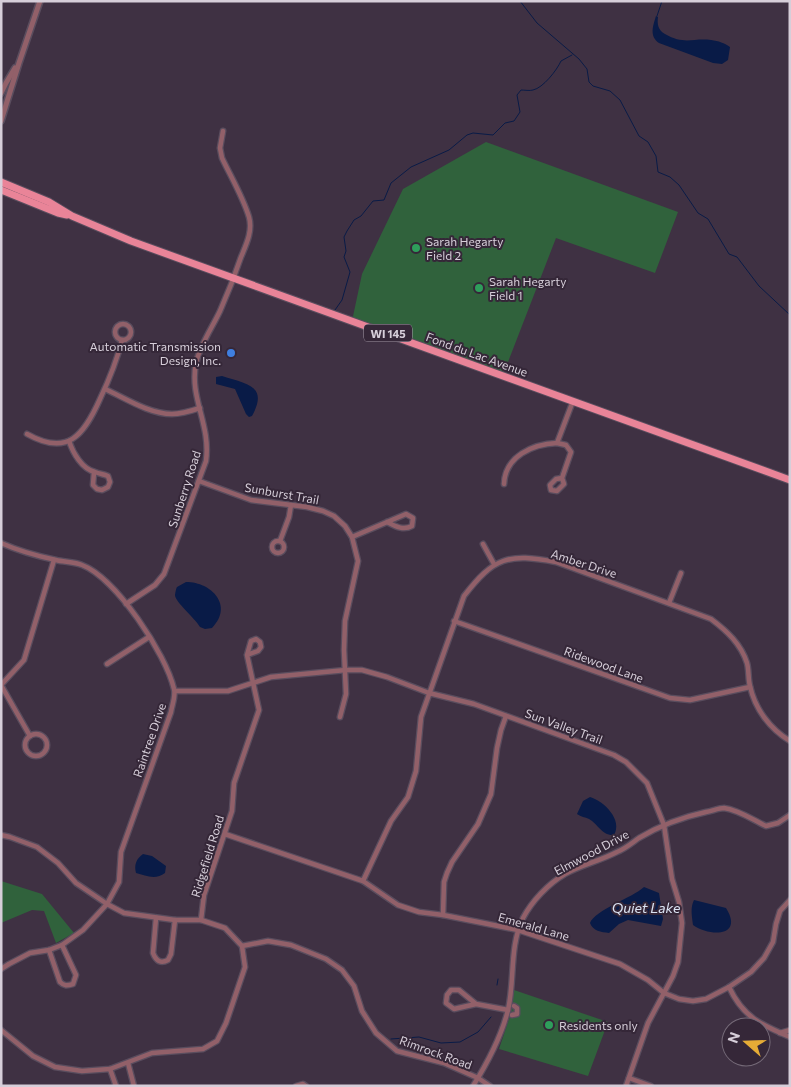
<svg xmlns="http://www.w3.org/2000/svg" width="791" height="1087" font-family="Commissioner,sans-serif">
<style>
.green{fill:#30623c}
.water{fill:#091b47}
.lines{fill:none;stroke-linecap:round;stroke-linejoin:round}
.stream{stroke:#091b47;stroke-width:1}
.minor-casing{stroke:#5a4d5e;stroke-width:7}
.tertiary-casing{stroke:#5a4d5e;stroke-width:8}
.primary-casing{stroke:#5a4d5e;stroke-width:9}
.minor{stroke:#926069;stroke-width:4.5}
.tertiary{stroke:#926069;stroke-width:5}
.primary{stroke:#e98498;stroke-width:7}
.leisure-dot{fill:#2e9e5b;stroke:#352738;stroke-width:2}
.shop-dot{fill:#3f7fe0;stroke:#352738;stroke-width:2}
.labels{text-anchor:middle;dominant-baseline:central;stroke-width:4;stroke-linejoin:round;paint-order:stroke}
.shield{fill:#352738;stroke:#a69ca9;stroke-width:1}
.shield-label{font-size:11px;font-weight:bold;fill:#d6ced9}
.poi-label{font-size:12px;fill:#d6ced9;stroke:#352738;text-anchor:start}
.street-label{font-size:12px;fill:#d6ced9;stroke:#352738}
.water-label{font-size:14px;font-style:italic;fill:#dbe3f3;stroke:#352738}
</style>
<rect width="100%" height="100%" fill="#3f3143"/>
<g class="green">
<path d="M486,142l192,70 -23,61 -99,-35 -53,137 -151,-54 10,-47 41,-85z"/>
<path d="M1,881l41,13 32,39 -18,10 -12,-32 -12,-1 -31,13z"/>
<path d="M514,990l94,32 -20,54 -89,-27 11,-33z"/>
</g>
<g class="water">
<path d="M656,16l2,1c-1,7 0,13 7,17 19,11 27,4 46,6 8,1 13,3 19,7l-2,13 -6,4 -9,-1 -54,-20c-10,-7 -6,-17 -3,-27z"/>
<path d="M222,376c24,8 47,9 30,40l-3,1 -3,-3 -11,-25 -19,-5v-7z"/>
<path d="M186,582c26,0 48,24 26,46l-7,1 -5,-2c-5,-9 -25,-25 -25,-32 0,0 1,-7 2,-8z"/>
<path d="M590,797c14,4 33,23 24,38 -12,1 -16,-11 -25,-16 -4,-2 -8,-2 -12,-5l6,-13z"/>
<path d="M143,854l9,2 14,10 -1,7c-9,7 -19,3 -29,0 -2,-8 0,-14 7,-19z"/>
<path d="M644,887l15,6 4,26 -2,7 -33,-6 -9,4 -10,9c-8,-1 -16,-2 -19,-10 5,-13 42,-25 54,-36z"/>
<path d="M694,900l32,8c18,29 -16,29 -33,17 -1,-9 -3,-17 1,-25z"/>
</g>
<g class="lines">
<g class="stream">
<path d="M520,1l17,22 42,36 8,10 2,13 4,4 17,5 10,9 19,36 9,6 8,14 2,16 12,5 9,8 19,28 10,6 21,35 8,3 22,29 31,29"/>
<path d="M657,16l5,-15"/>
<path d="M335,310l7,-10 8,-28 -6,-15 2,-6 -2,-14 3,-6 7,-11 7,-4 12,-15 11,-1 7,-17 20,-16 38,-17 18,-15 6,-2 20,2 12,-12 9,-2 6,-9 -3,-17 4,-5c3,0 9,1 12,0 10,-2 24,-20 28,-29l11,-6"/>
<path d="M497,985l1,-6"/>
<path d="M391,1039l28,-2 22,6 19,-1 18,-10 13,-15"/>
</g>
<defs>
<g id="minor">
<circle cx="123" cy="332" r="8"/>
<path d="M105,389c20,9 44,25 67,25 10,0 19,-3 28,-6"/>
<path d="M27,434c41,23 57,1 73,-35 9,-19 17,-39 22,-59"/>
<path d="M69,441c4,12 13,28 26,31 5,2 8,2 13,4l2,6 -2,5 -6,3 -5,-1 -4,-4 1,-13"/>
<path d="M557,443l9,2 5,7 -9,26 2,6 -7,7 -6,-1 -1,-5 6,-6 6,-1"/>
<path d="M199,481l52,19 56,7 16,4 11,5 11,10 7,11 6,24 -13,60 -1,29 2,44 -6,23"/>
<path d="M504,484c1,-28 29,-40 53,-41l16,-42"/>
<path d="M352,537l54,-23 7,4 -1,8c-9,5 -17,0 -25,-4"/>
<circle cx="278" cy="547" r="6"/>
<path d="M280,541l9,-24 2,-12"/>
<path d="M1,543c18,8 36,13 55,17 8,2 19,2 26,5 34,13 84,89 92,124 2,7 -2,16 -3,23l-50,140 -2,30 -12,22 -24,26 -21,15 -13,5 -19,3 -21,11 -8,5"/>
<path d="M483,544l11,20"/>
<path d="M669,603l12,-30"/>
<path d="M126,604l29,-19 9,-11 42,-113c5,-37 -17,-63 -10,-98 4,-18 16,-35 24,-52 8,-18 15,-36 21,-54 5,-12 12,-26 8,-40 -6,-20 -18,-40 -27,-59l-2,-10 3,-17"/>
<path d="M454,621l216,77 20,2 60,-13"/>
<path d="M107,664l42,-27"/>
<path d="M1,685l23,-25 30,-100"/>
<path d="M1,685l29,51"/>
<path d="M175,691h53l43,-14 75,-7h16l25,7 42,16 45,11 140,51 12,7 21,21 17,42 8,54 7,23 3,21 -4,39 -5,14 -25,47 -22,63"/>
<circle cx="36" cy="745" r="11"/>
<path d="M225,834l138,47 35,24 21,7 24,3 75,15 102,34 28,16 16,13 15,6 14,2 13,-2 23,-12 22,-15 13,-14 9,-16 3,-18 4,-13 10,-11"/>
<path d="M1,835l9,2 27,10 21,16 18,20 31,21 17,9 51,7h26l24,8 17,18 3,21 -19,56 -9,18 -14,8 -51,4 -42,16 -28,2 -27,-4 -22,-11 -32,-26"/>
<path d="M363,881l28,-60 17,-24 8,-26 5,-54 43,-121c30,-39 44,-43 92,-34l155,57c16,12 30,25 36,44 2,7 1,16 3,23 5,23 20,43 40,55"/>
<path d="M443,915l1,-33 3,-9 5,-11 26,-38 13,-30 6,-46 4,-18 5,-14"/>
<path d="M156,918l-3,35c3,8 8,11 15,7l3,-6 4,-34"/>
<path d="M201,920l3,-25 28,-84 2,-28 25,-73 -12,-55 4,-14 5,-2 4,3 1,5 -3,4 -11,4"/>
<path d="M242,946l26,-5 23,4 35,14 16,11 12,16 8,25 14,22 21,18 47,12 34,15 12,8"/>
<path d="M49,950l11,32c4,4 7,4 13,2l3,-9 -14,-30"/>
<path d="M729,987c14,30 32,38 61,50"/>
<path d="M476,1004l-17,-14h-8l-4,5 -1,8 8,6 22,-5 32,6"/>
<path d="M512,1015l5,-1v-6l-3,-2"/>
<path d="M780,1033l10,-3"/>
<path d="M128,1063l6,23"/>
<path d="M110,1069l6,17"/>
<path d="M629,1078l22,8"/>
<path d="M296,1086l7,-2 3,2"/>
<path d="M473,1086c15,-24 28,-48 35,-76 7,-30 1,-63 15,-92 9,-17 25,-34 42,-44 16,-9 35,-13 52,-22 8,-3 15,-9 22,-14 20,-12 44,-21 67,-26 6,-1 13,-4 18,-4 15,2 29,12 42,18l12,-3 12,-8"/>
</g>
<g id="tertiary">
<path d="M1,93l5,-10 9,-15"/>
<path d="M1,121l18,-58 21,-62"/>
</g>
<g id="primary">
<path d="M1,182l48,20 23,14 59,25 659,239"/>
<path d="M1,190l57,23 9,2"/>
</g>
</defs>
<use href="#minor" class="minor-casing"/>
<use href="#tertiary" class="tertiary-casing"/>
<use href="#primary" class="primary-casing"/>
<use href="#minor" class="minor"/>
<use href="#tertiary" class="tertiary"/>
<use href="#primary" class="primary"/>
</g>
<g class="leisure-dot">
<circle cx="416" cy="248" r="5"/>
<circle cx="479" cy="288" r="5"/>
<circle cx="549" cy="1025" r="5"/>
</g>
<circle class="shop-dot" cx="231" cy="353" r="5"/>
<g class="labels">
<rect class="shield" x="364" y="324.5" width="48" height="17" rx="4"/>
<g class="shield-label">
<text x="388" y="333">WI 145</text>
</g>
<g class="poi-label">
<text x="426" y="241">Sarah Hegarty<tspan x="426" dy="14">Field 2</tspan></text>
<text x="489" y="281">Sarah Hegarty<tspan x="489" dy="14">Field 1</tspan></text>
<text x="221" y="346" text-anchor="end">Automatic Transmission<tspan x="221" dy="14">Design, Inc.</tspan></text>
<text x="559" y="1025">Residents only</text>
</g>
<g class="street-label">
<text transform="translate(477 354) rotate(20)">Fond du Lac Avenue</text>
<text transform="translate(184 489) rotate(-72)">Sunberry Road</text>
<text transform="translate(282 493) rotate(10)">Sunburst Trail</text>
<text transform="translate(584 563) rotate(18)">Amber Drive</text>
<text transform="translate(604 664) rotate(20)">Ridewood Lane</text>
<text transform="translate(564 726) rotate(20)">Sun Valley Trail</text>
<text transform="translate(149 740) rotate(-71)">Raintree Drive</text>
<text transform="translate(591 852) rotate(-28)">Elmwood Drive</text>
<text transform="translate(207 856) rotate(-73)">Ridgefield Road</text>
<text transform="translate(534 926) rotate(16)">Emerald Lane</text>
<text transform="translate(436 1052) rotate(20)">Rimrock Road</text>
</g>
<g class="water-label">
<text x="646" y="907">Quiet Lake</text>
</g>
</g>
<rect width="791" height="1087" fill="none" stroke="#d6ced9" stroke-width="5"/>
<g transform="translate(746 1042) rotate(290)"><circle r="24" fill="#352738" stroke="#756a78"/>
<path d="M0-4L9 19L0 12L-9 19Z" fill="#e6ac36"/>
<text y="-8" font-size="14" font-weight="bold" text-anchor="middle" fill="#d6ced9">N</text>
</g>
</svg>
